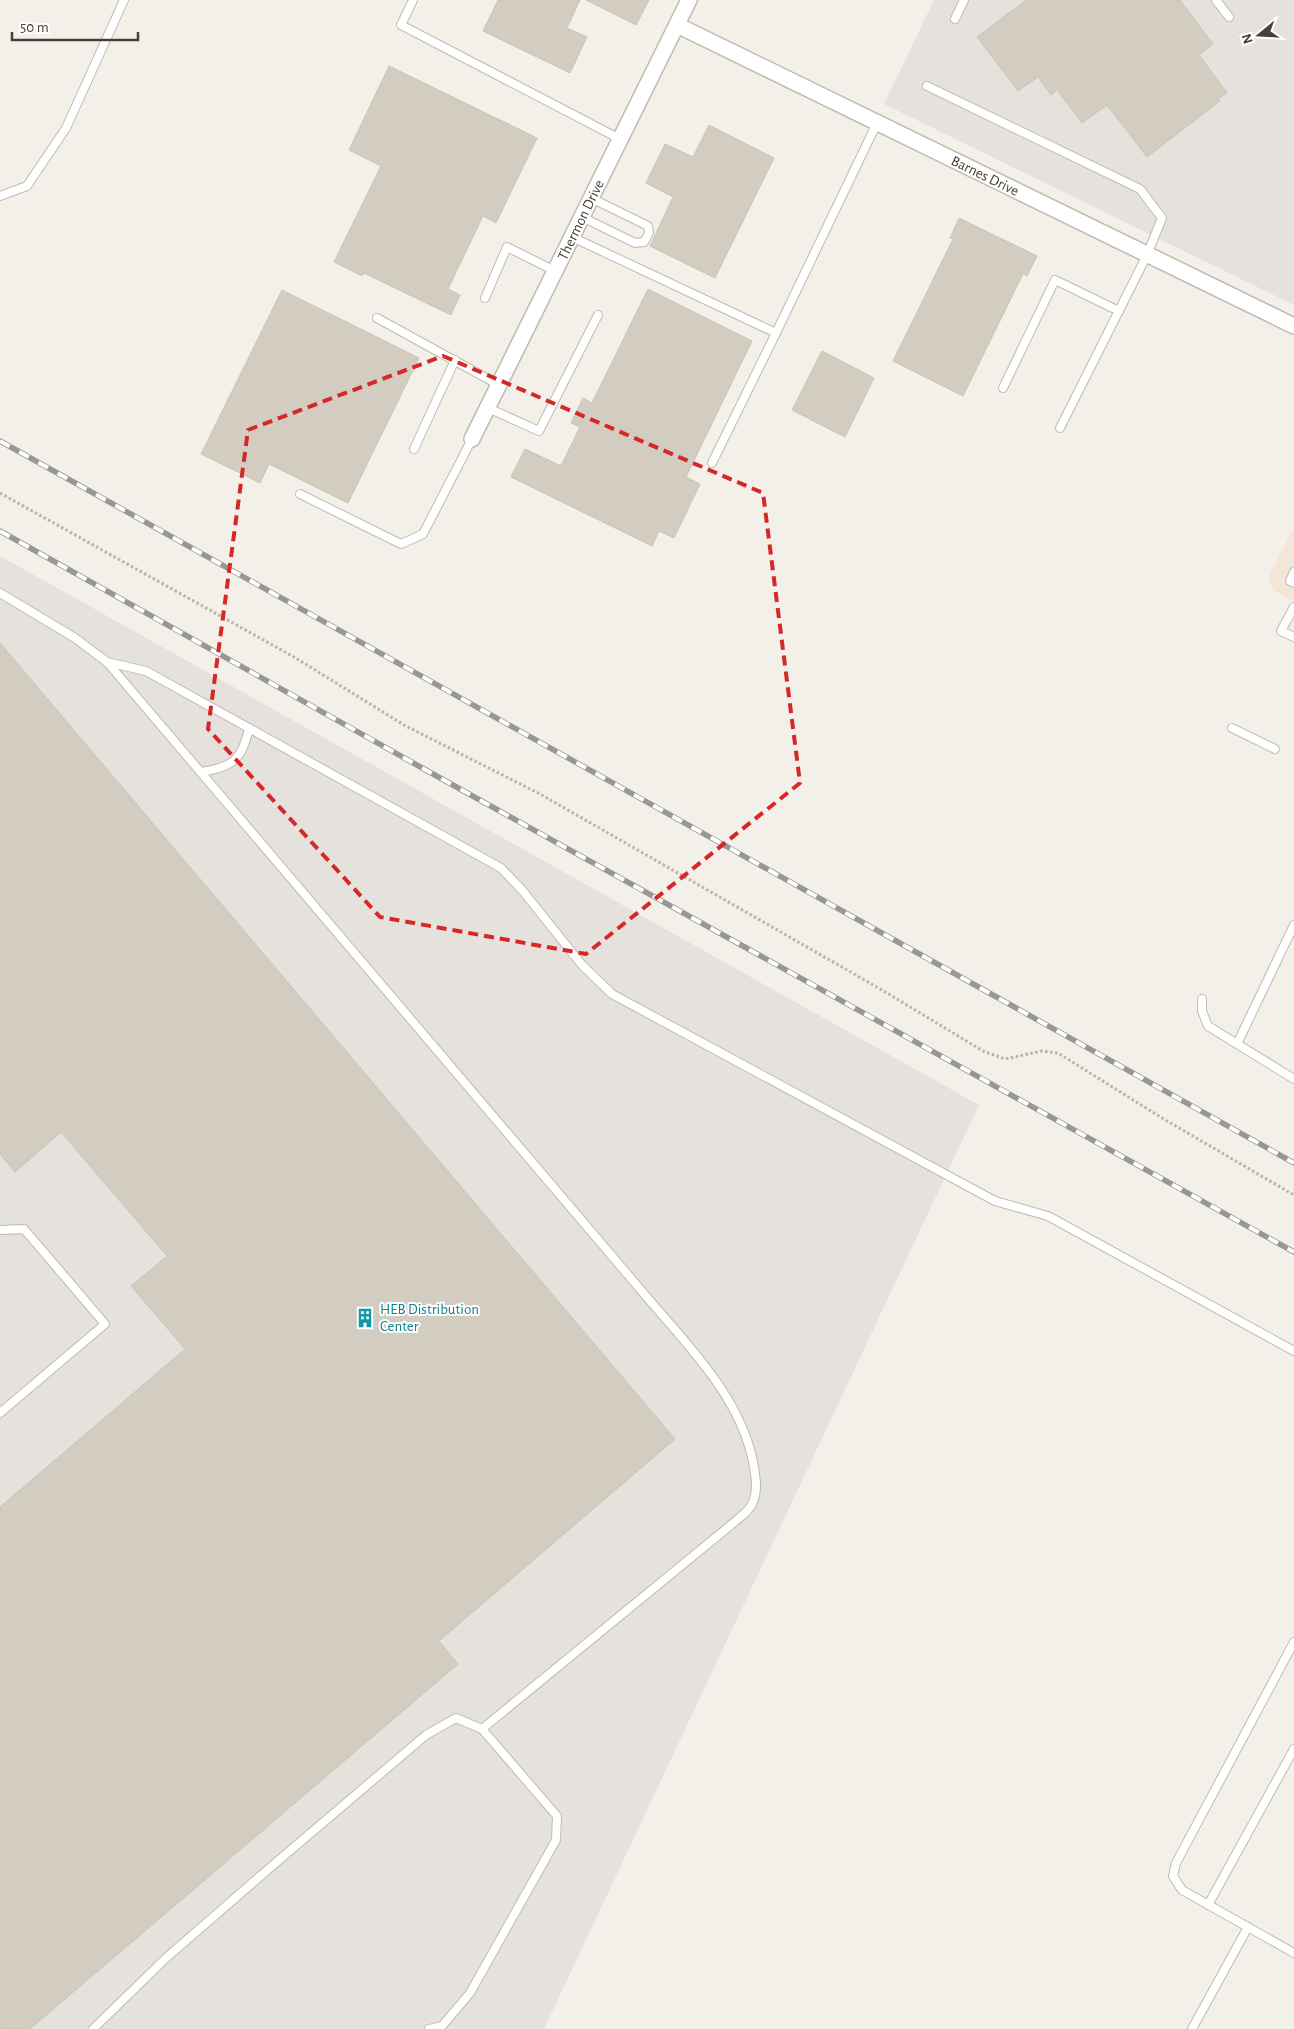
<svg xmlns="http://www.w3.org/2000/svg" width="1294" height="2029" font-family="'Alegreya Sans',sans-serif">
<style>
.commercial{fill:#f2e7d7}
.industrial{fill:#e5e2de}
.building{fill:#d3ccc0;stroke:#cdc3b4}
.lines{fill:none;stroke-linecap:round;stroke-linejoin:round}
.service-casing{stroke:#c0bab0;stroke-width:10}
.minor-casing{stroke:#c0bab0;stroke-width:18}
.path{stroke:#bdb39f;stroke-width:3;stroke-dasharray:2.5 2.5;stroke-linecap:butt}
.service{stroke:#fff;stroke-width:8}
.minor{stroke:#fff;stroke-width:15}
.rail-casing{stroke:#979797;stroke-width:5.5}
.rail{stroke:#fff;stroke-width:4;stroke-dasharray:11;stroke-linecap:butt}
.marked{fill:none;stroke:#d62828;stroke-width:4;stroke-dasharray:10 6;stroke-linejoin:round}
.labels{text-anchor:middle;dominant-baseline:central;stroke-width:4;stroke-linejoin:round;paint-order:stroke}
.street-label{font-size:15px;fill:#464038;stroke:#fff}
.culture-label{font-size:15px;fill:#0d838f;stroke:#fff;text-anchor:start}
</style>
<rect width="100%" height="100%" fill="#f3f0e9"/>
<path class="commercial" d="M1294,527v75l-20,-11 -6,-13z"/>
<g class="industrial">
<path d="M934,0h360v305l-410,-201z"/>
<path d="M0,556l979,549 -435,924h-544z"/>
</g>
<g class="building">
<path d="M498,0h82l-13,28 20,9 -17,36 -87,-42z"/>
<path d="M586,0h63l-13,25z"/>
<path d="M1026,0h154l33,44 -14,11 28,38 -9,6 2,2 -73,56 -40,-52 -25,18 -25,-33 -6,5 -13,-18 -20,14 -41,-54z"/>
<path d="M389,66l148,72 -41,85 -13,-7 -35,73 12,6 -9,20 -87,-42 -2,3 -28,-14 47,-96 -32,-16z"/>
<path d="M709,125l65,33 -59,120 -65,-32 23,-49 -27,-14 19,-39 28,13z"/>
<path d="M959,218l78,38 -10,20 -4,-2 -60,122 -70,-35 60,-122 -3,-1z"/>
<path d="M648,289l104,52 -66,136 14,7 -26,54 -15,-7 -7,15 -141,-69 14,-28 36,17 19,-39 -9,-4 12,-25 9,5z"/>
<path d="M282,290l137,68 -71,145 -79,-39 -9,19 -59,-29z"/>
<path d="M822,351l52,27 -29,59 -53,-27z"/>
<path d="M0,643l675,796 -236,202 19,23 -428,365h-30v-522l185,-158 -54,-63 36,-30 -106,-124 -46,40 -15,-18z"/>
</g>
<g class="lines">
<defs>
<g id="service">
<path d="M413,0l-12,25 219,114"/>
<path d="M1216,0l13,17"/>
<path d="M955,19l9,-19"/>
<path d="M927,86l213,103 22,29 -15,37 -87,173"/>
<path d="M0,196l27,-10 39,-58 58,-128"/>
<path d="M582,217l53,26 9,-1 5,-9 -1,-7 -57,-28"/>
<path d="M572,237l204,96 101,-210"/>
<path d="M485,298l22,-51 48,24"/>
<path d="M377,318l122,67"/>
<path d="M1003,388l52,-108 64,31"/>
<path d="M488,408l51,23 59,-116"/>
<path d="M414,449l41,-89"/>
<path d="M712,463l64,-130"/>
<path d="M300,494l101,50 22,-10 49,-95"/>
<path d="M1294,572l-4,9 4,2"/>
<path d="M0,593l75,45 32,24 533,627c44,53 102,107 114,178 2,12 4,25 -2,37 -3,8 -15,15 -21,21l-249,204"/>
<path d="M1294,607l-13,24 13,6"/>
<path d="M107,662l39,9 355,197 21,22 60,75 30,29 383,207 53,15 246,135"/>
<path d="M1232,728l43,21"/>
<path d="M201,772c32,-5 41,-12 48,-44"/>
<path d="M1202,999v12l6,15 86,53"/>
<path d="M1237,1044l57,-119"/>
<path d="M0,1230l24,-1 81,95 -105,89"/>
<path d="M1294,1642l-118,221 -3,13 9,14 112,63"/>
<path d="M1208,1905l86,-156"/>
<path d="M93,2029l73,-71 106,-92 154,-131 30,-17 26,11 75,87 -1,24 -86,153 -28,33 -13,3"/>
<path d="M1192,2029l56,-102"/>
</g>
<g id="minor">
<path d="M677,25l617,301"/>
<path d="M472,439l217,-439"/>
</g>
</defs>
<use href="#service" class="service-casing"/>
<use href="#minor" class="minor-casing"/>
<path class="path" d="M0,493l294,164 110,68 136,69 342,196 101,61 22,8 37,-8 16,2 104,65 132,77"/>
<use href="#service" class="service"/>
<use href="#minor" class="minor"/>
<defs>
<g id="rail">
<path d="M0,441l1294,722"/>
<path d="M0,531l424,238 870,483"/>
</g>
</defs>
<use href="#rail" class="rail-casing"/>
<use href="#rail" class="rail"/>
</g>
<path class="marked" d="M443,356l320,137 37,290 -214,171 -206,-37 -172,-188 40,-299z"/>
<defs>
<symbol id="building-bare" viewBox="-9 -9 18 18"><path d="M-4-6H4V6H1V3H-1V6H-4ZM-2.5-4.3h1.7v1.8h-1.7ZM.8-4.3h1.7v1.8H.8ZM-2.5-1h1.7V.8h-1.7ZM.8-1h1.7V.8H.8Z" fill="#0f9aa8" stroke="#fff" stroke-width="2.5" paint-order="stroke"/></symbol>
</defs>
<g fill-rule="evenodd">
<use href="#building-bare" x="351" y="1304" width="28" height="28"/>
</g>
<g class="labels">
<g class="street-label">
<text transform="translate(985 176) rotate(26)">Barnes Drive</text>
<text transform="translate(581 220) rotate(-64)">Thermon Drive</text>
</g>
<g class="culture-label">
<text x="380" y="1309">HEB Distribution<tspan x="380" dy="17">Center</tspan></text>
</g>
</g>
<g transform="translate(1259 35) rotate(252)" stroke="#ffffff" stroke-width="4" paint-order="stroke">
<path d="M0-4L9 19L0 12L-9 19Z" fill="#464038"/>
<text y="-8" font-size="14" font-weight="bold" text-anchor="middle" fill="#464038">N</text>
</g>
<path d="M12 32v8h126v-8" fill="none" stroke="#464038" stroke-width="2.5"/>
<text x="20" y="32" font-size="15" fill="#464038" stroke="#ffffff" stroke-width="4" paint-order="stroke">50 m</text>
</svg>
